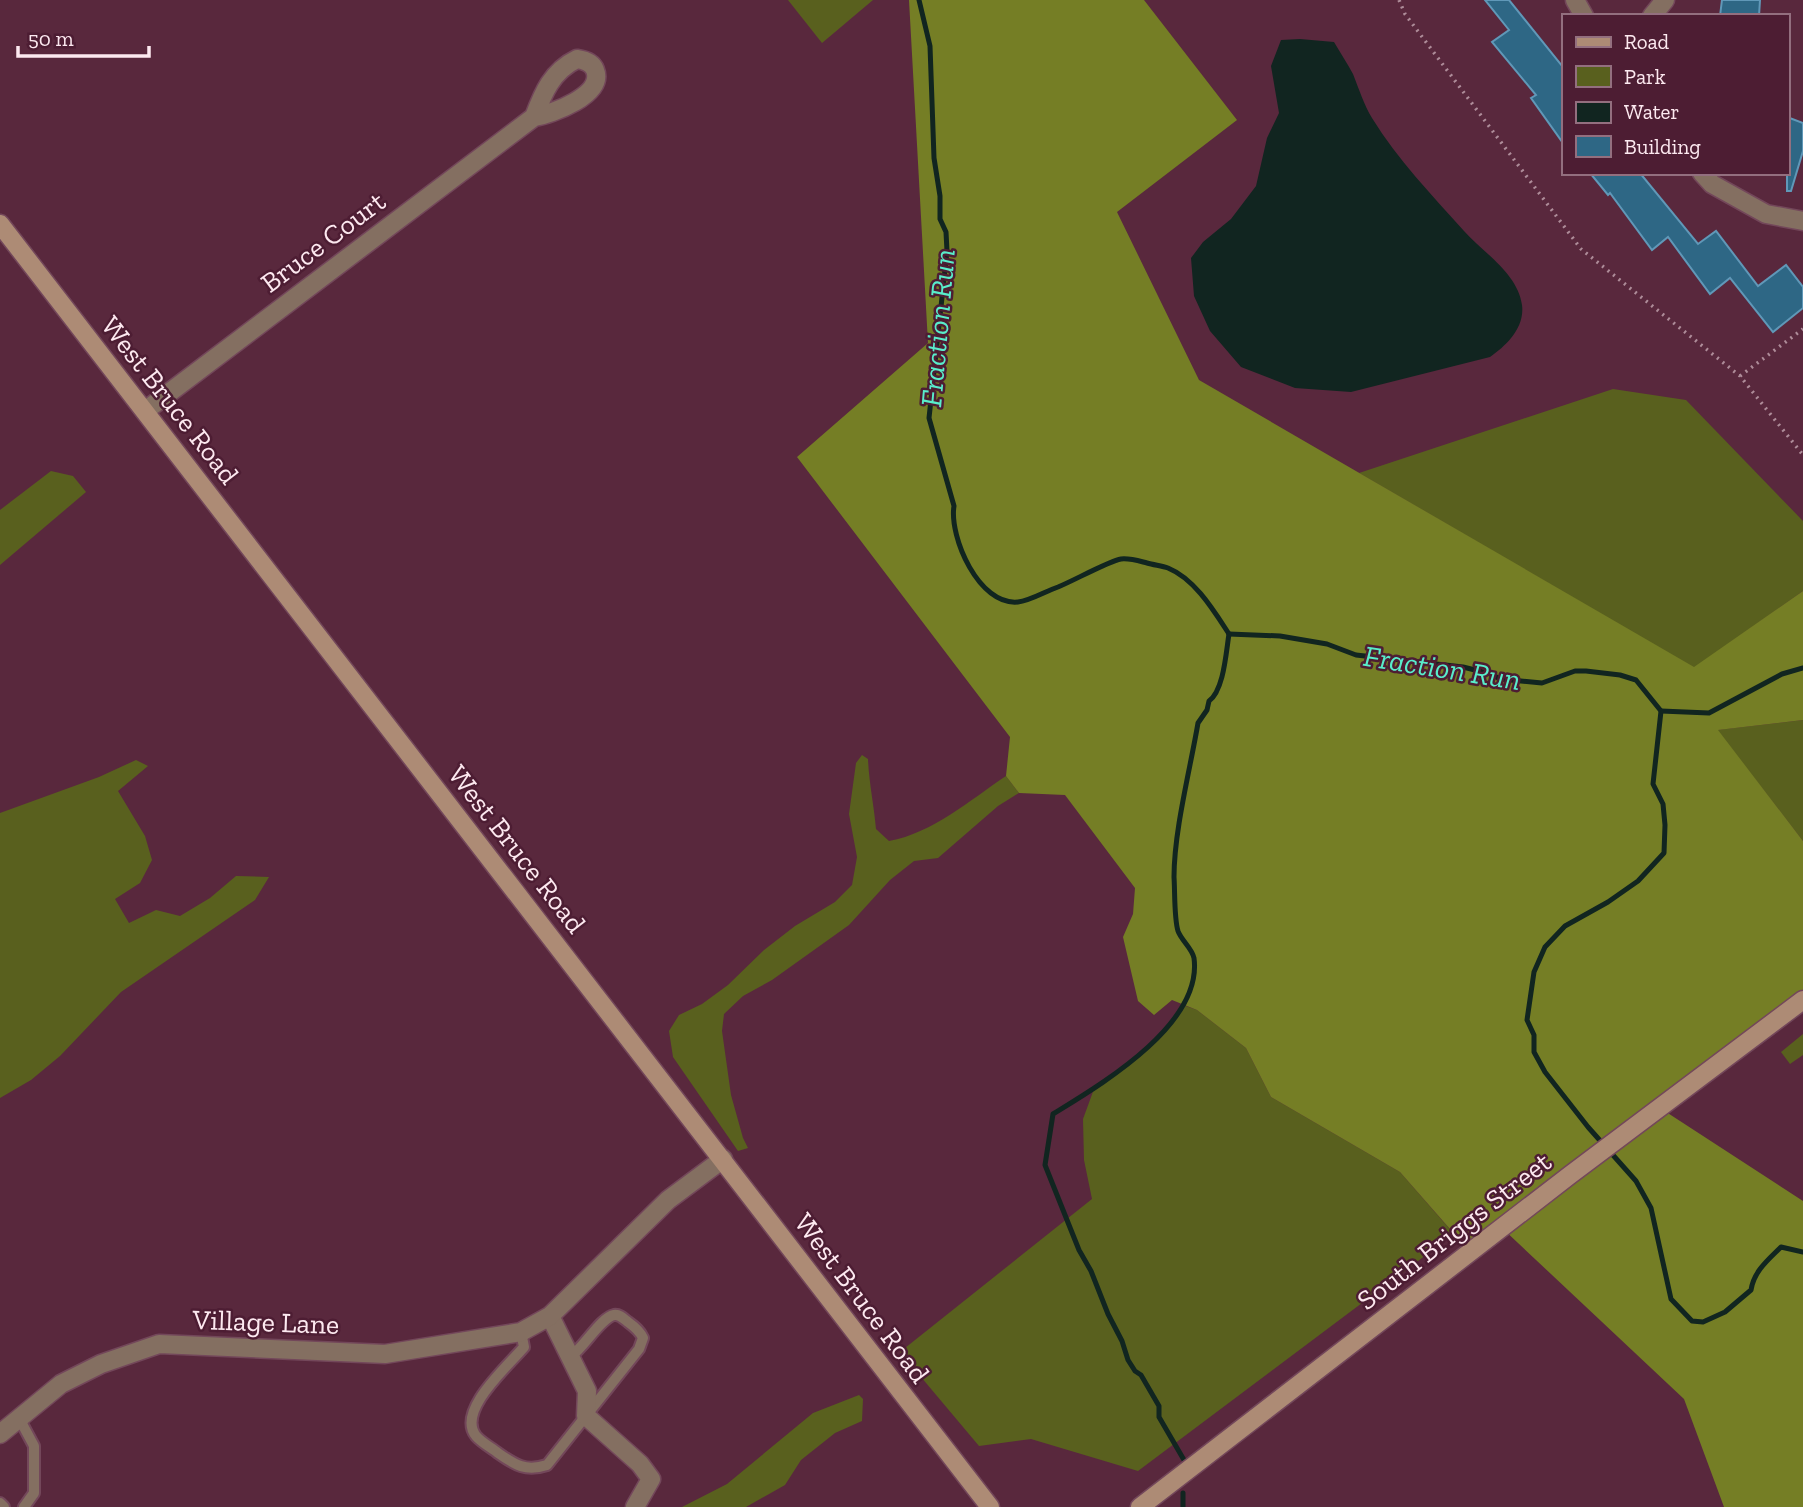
<svg xmlns="http://www.w3.org/2000/svg" width="1803" height="1507" font-family="'Zilla Slab',serif">
<style>
.green{fill:#59601e}
.forest{fill:#757e25}
.water{fill:#112520}
.lines{fill:none;stroke-linecap:round;stroke-linejoin:round}
.stream{stroke:#112520;stroke-width:5}
.building{fill:#2e6785;stroke:#6098b8;stroke-width:2}
.lane-casing{stroke:#73475a;stroke-width:14}
.street-casing{stroke:#73475a;stroke-width:21}
.secondary-casing{stroke:#73475a;stroke-width:21}
.path{stroke:#ae8c99;stroke-width:3.5;stroke-dasharray:2 5;stroke-linecap:butt}
.lane{stroke:#846f61;stroke-width:10}
.street{stroke:#846f61;stroke-width:18}
.secondary{stroke:#ad8b75;stroke-width:18}
.labels{text-anchor:middle;dominant-baseline:central;stroke-width:5;stroke-linejoin:round;paint-order:stroke}
.street-label{font-size:28px;fill:#fde9f0;stroke:#4d1d33}
.water-label{font-size:30px;font-style:italic;fill:#59edcb;stroke:#4d1d33}
</style>
<rect width="100%" height="100%" fill="#59283d"/>
<g class="green">
<path d="M788,0h85l-51,43z"/>
<path d="M1613,389l73,11 117,121v70l-109,77 -335,-195z"/>
<path d="M51,471l22,5 13,16 -86,73v-55z"/>
<path d="M1803,720v121l-86,-111z"/>
<path d="M862,755l6,4c1,24 6,46 8,70l13,12c44,-8 81,-41 117,-65l13,17 -21,13 -60,52 -24,3 -24,19 -41,45 -77,55 -29,16 -19,18 -2,17 9,64 12,43 5,10 -10,3 -65,-94 -4,-26 10,-16 23,-11 26,-19 36,-35 31,-24 40,-24 17,-17 5,-28 -8,-43 7,-51z"/>
<path d="M136,760l12,6 -30,25 27,45 7,24 -12,23 -25,16 14,24 27,-13 24,6 30,-18 26,-22 33,1 -14,23 -134,92 -61,64 -29,24 -31,18v-285l99,-36z"/>
<path d="M1183,1005l14,5 49,38 25,49 129,75 54,62 -316,237 -107,-32 -52,7 -79,-94 192,-153 -8,-39 -1,-41 11,-30 19,-12 42,-37z"/>
<path d="M1803,1034v21l-13,9 -9,-12z"/>
<path d="M859,1395l4,4 -1,22 -27,12 -34,27 -16,25 -39,22h-64l45,-23 86,-71z"/>
</g>
<path class="forest" d="M909,0h235l93,120 -120,92 82,168 495,287 109,-76v129l-85,10 85,111v158l-143,109 143,93v306h-79l-40,-108 -182,-171 -31,25 -71,-81 -129,-75 -25,-49 -49,-38 -25,-10 -18,15 -16,-14 -15,-64 10,-23 2,-26 -70,-93 -46,-2 -13,-17 4,-39 -213,-280 131,-114z"/>
<path class="water" d="M1300,39l34,3c6,10 13,21 19,32 6,15 11,31 19,44 26,42 59,76 92,113 20,22 54,43 58,74 3,23 -16,41 -32,52l-139,35 -56,-4 -54,-21 -31,-36 -16,-35 -3,-38 12,-16 28,-23 25,-33 11,-48 12,-25 -8,-47 10,-26z"/>
<g class="lines">
<g class="stream">
<path d="M919,0l11,46 4,112 6,38v23l6,13 1,19 -18,167 25,88c-5,31 25,100 64,96 12,-1 28,-11 40,-15 15,-6 51,-26 63,-28 9,-1 18,2 26,4 7,2 15,3 21,5 27,11 46,43 61,66"/>
<path d="M1229,634l51,2 47,8 29,11 107,12 28,7 9,5 42,4 33,-12h11l34,4 16,5 25,31 -8,73 10,20 2,21 -1,28 -26,28 -30,21 -43,24 -20,21 -11,25 -7,48 7,15v17l11,20 43,55 48,54 15,27 20,91 21,22 11,1 22,-10 26,-22c3,-19 17,-30 30,-43l22,5"/>
<path d="M1661,711l48,2 73,-39 21,-6"/>
<path d="M1184,1460l-25,-43v-11l-18,-31 -6,-4 -7,-11 -6,-19 -14,-27 -17,-43 -12,-21 -34,-85 8,-51c47,-29 150,-89 141,-156 -2,-10 -13,-18 -16,-27 -4,-13 -3,-40 -4,-54 0,-46 16,-107 24,-154l9,-13 2,-9c15,-11 17,-49 20,-67"/>
<path d="M1183,1507v-14"/>
</g>
</g>
<g class="building">
<path d="M1485,0h24l54,67v76l-32,-45 5,-3 -44,-53 17,-12z"/>
<path d="M1722,0h38l-1,16h-39z"/>
<path d="M1787,117l16,6v28l-12,40h-4z"/>
<path d="M1590,173h50l58,71 18,-13 42,55 28,-21 17,22v21l-30,24 -43,-54 -20,16 -42,-57 -16,13 -42,-57 -2,2z"/>
</g>
<g class="lines">
<defs>
<g id="lane">
<path d="M521,1332l3,15c-16,19 -68,64 -48,89 6,7 16,12 22,17 17,12 28,19 49,12l92,-116 4,-11c-3,-7 -8,-11 -15,-16 -4,-3 -8,-8 -14,-7 -14,3 -30,33 -44,42"/>
<path d="M19,1418l15,28v47l-10,14"/>
<path d="M0,1503l4,4"/>
</g>
<g id="street">
<path d="M1575,0l9,16"/>
<path d="M1652,16l13,-16"/>
<path d="M1702,173l10,11 54,30 37,7"/>
<path d="M145,411l389,-294c18,-3 71,-22 61,-47 -3,-8 -11,-10 -18,-11 -25,12 -34,34 -43,58"/>
<path d="M550,1316l37,75 -1,25 54,48 11,15 -16,28"/>
<path d="M0,1434l61,-50 40,-20 58,-20 226,10 136,-22 29,-16 118,-116 55,-41"/>
</g>
<g id="secondary">
<path d="M0,224l990,1283"/>
<path d="M1140,1507l430,-332 233,-175"/>
</g>
</defs>
<use href="#lane" class="lane-casing"/>
<use href="#street" class="street-casing"/>
<use href="#secondary" class="secondary-casing"/>
<g class="path">
<path d="M1399,0l6,14 176,235 159,127 63,79"/>
<path d="M1740,376l63,-47"/>
</g>
<use href="#lane" class="lane"/>
<use href="#street" class="street"/>
<use href="#secondary" class="secondary"/>
</g>
<g class="labels">
<g class="street-label">
<text transform="translate(323 242) rotate(-37)">Bruce Court</text>
<text transform="translate(170 400) rotate(52)">West Bruce Road</text>
<text transform="translate(517 849) rotate(52)">West Bruce Road</text>
<text transform="translate(1454 1231) rotate(-38)">South Briggs Street</text>
<text transform="translate(862 1298) rotate(53)">West Bruce Road</text>
<text transform="translate(266 1322) rotate(2)">Village Lane</text>
</g>
<g class="water-label">
<text transform="translate(938 328) rotate(-85)">Fraction Run</text>
<text transform="translate(1442 668) rotate(9)">Fraction Run</text>
</g>
</g>
<rect x="1562" y="14" width="228" height="161" fill="#4d1d33" stroke="#936f7f" stroke-width="2"/>
<rect x="1576" y="37" width="35" height="10" fill="#ad8b75" stroke="#936f7f" stroke-width="2"/>
<text x="1624" y="49" font-size="21" fill="#fde9f0">Road</text>
<rect x="1576" y="66" width="35" height="21" fill="#59601e" stroke="#936f7f" stroke-width="2"/>
<text x="1624" y="84" font-size="21" fill="#fde9f0">Park</text>
<rect x="1576" y="102" width="35" height="21" fill="#112520" stroke="#936f7f" stroke-width="2"/>
<text x="1624" y="119" font-size="21" fill="#fde9f0">Water</text>
<rect x="1576" y="136" width="35" height="21" fill="#2e6785" stroke="#936f7f" stroke-width="2"/>
<text x="1624" y="154" font-size="21" fill="#fde9f0">Building</text>
<path d="M18 46v10h131v-10" fill="none" stroke="#fde9f0" stroke-width="3.5"/>
<text x="28" y="46" font-size="21" fill="#fde9f0" stroke="#4d1d33" stroke-width="5" paint-order="stroke">50 m</text>
</svg>
